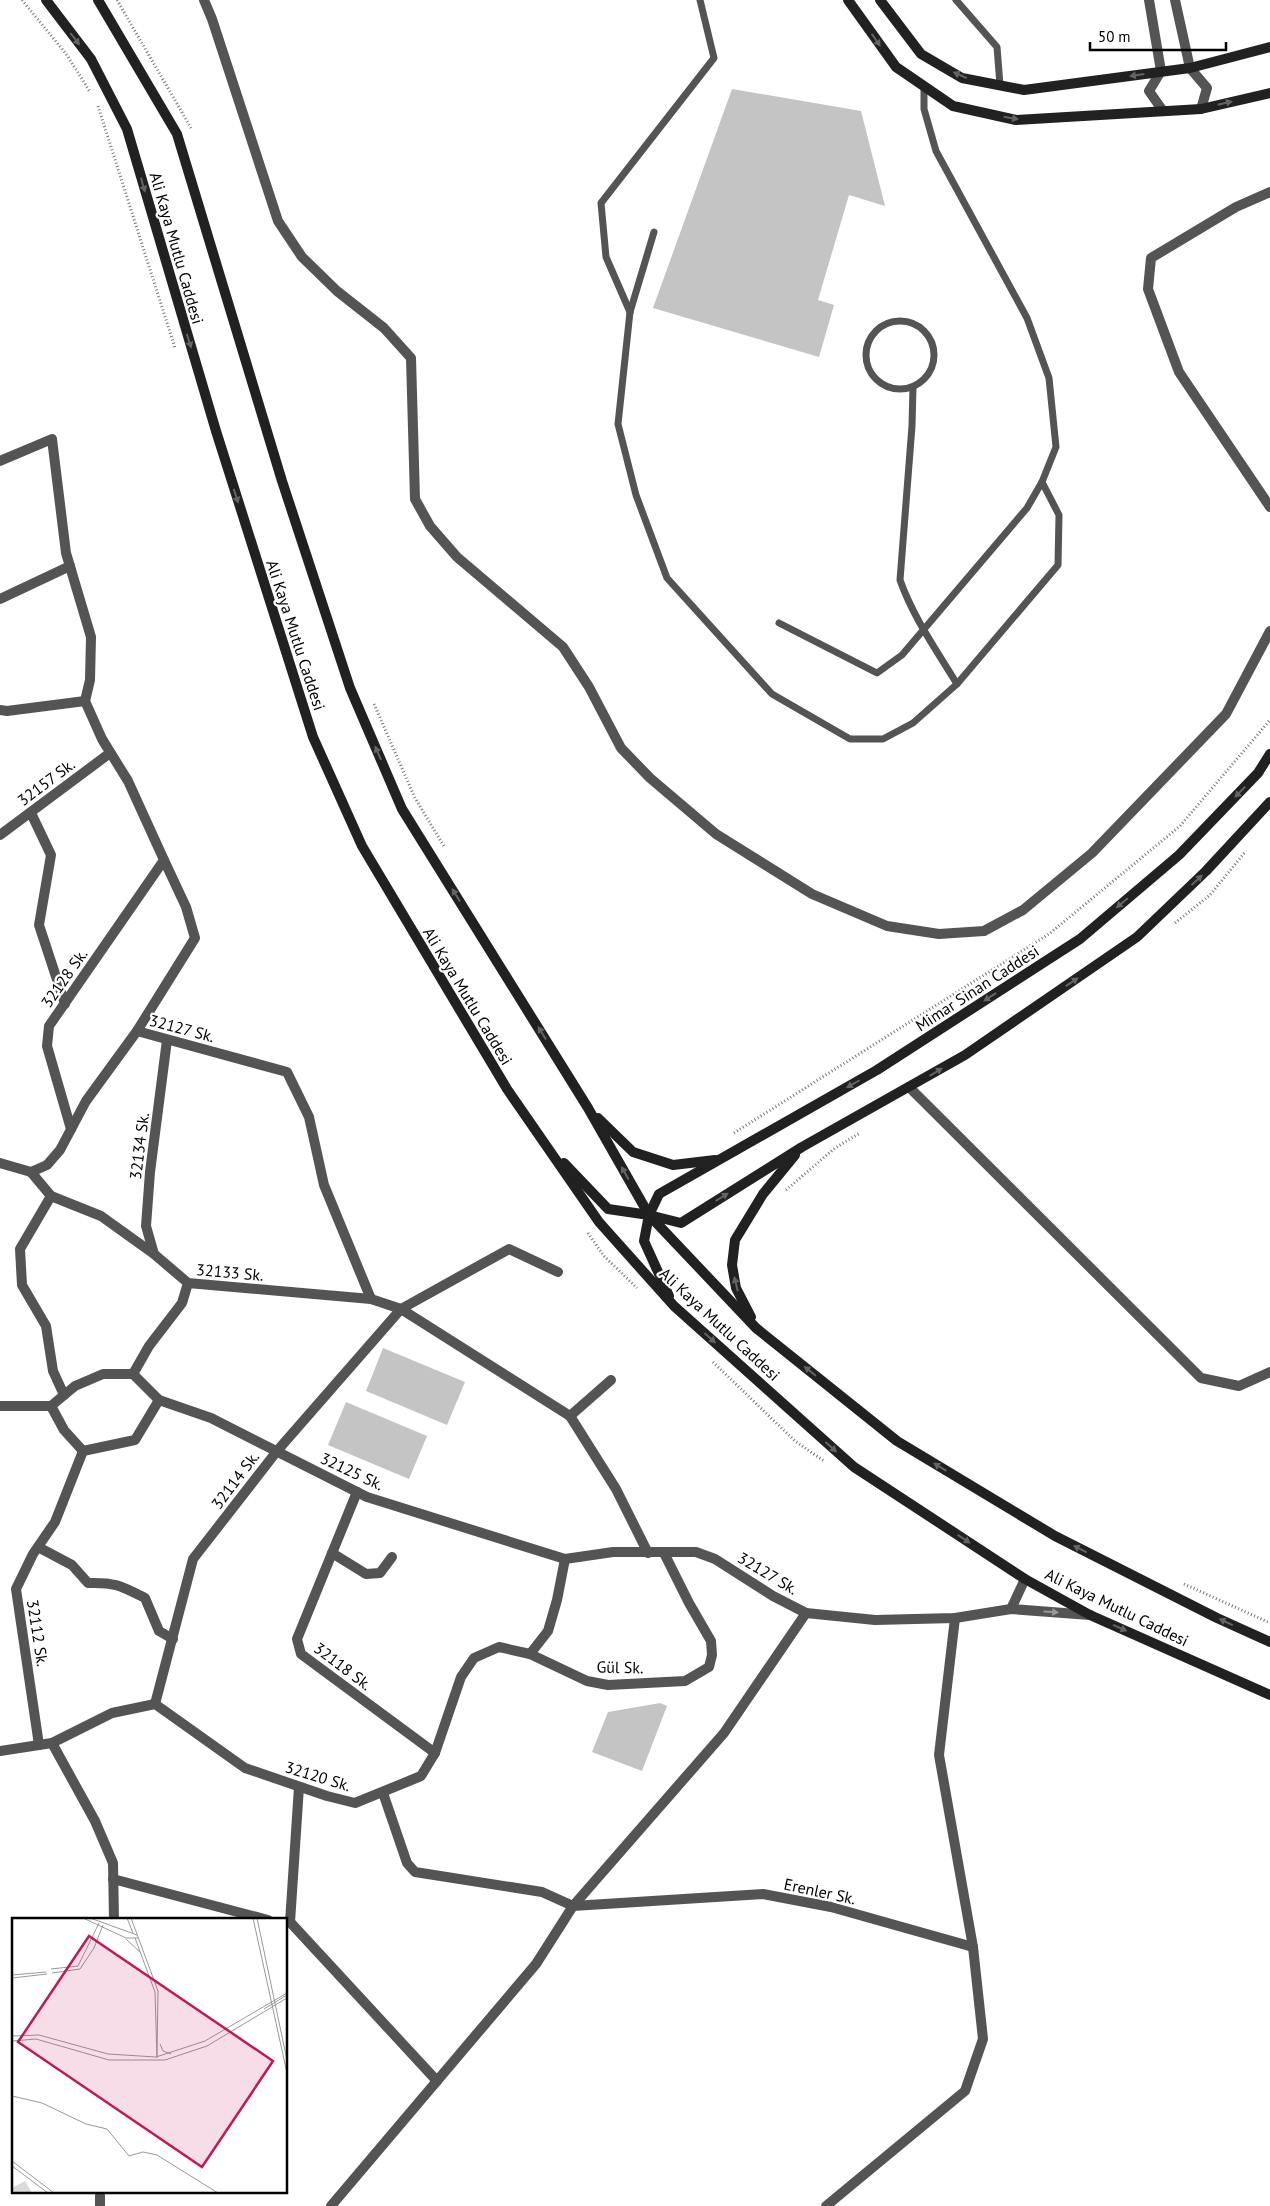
<svg xmlns="http://www.w3.org/2000/svg" width="1270" height="2206" font-family="'PT Sans',sans-serif">
<style>
.building{fill:#c4c4c4}
.lines{fill:none;stroke-linecap:round;stroke-linejoin:round}
.path{stroke:#767676;stroke-width:3;stroke-dasharray:1 2.5;stroke-linecap:butt}
.lane{stroke:#545454;stroke-width:7}
.street{stroke:#545454;stroke-width:10}
.secondary{stroke:#212121;stroke-width:10}
.oneway{fill:#646464}
.oneway2{fill:#989898}
.labels{text-anchor:middle;dominant-baseline:central;stroke-width:4.5;stroke-linejoin:round;paint-order:stroke}
.street-label{font-size:16px;fill:#000;stroke:#fff}
.inset-road{fill:none;stroke:#999;stroke-width:1}
.view{fill:#c2185b;fill-opacity:0.15;stroke:#c2185b;stroke-width:2.5}
.inset-edge{fill:none;stroke:#000;stroke-width:2.5}
</style>
<rect width="100%" height="100%" fill="#fff"/>
<g class="building">
<path d="M732,89l129,22 24,95 -36,-11 -31,105 16,5 -15,52 -166,-49z"/>
<path d="M383,1348l82,34 -18,43 -81,-34z"/>
<path d="M346,1402l81,34 -18,43 -81,-34z"/>
<path d="M660,1703l7,3 -25,65 -50,-19 16,-40z"/>
</g>
<g class="lines">
<g class="path">
<path d="M22,0l45,55 23,37"/>
<path d="M117,0l74,128"/>
<path d="M98,106l77,242"/>
<path d="M374,704l41,94 30,50"/>
<path d="M1175,923l35,-28 36,-44"/>
<path d="M734,1133l315,-199 131,-108 90,-106"/>
<path d="M786,1190l49,-42 25,-15"/>
<path d="M588,1233l16,23 33,32"/>
<path d="M713,1362l82,79 29,20"/>
<path d="M1184,1584l86,39"/>
</g>
<g class="lane">
<path d="M956,0l41,47 3,38"/>
<path d="M654,232l-24,80 -12,112 18,71 31,83 105,116 78,45h33l30,-16 44,-39 101,-119 1,-50 -17,-33"/>
<path d="M630,312l-24,-55 -5,-54 113,-145 -14,-58"/>
<circle cx="900" cy="355" r="34"/>
<path d="M913,387l-1,39 -12,154c13,37 37,71 57,104"/>
<path d="M779,623l98,50 25,-18 125,-147 15,-26 14,-35 -7,-69 -22,-60 -91,-167 -12,-42v-23"/>
</g>
<g class="street">
<path d="M204,0l8,19 66,202 24,36 35,34 47,37 27,30 4,141 15,27 27,31 106,90 26,40 32,61 29,30 66,56 96,60 75,32 52,8 45,-3 39,-21 69,-57 134,-139 44,-83"/>
<path d="M1149,0l12,71 -12,20 14,20"/>
<path d="M1175,0l15,68 17,20 -6,21"/>
<path d="M1270,192l-34,15 -85,51 -3,31 31,83 91,135"/>
<path d="M0,461l52,-22 14,114 25,84 -1,43 -5,21"/>
<path d="M0,599l70,-33"/>
<path d="M0,710l7,1 78,-10"/>
<path d="M31,813l20,42 -12,70 26,79"/>
<path d="M0,835l110,-82"/>
<path d="M137,1031l150,41 22,45 15,68 47,114"/>
<path d="M909,1087l292,291 38,8 31,-14"/>
<path d="M71,1129l-24,-83 2,-20 115,-166"/>
<path d="M0,1163l31,9"/>
<path d="M31,1172l20,24 50,20 53,38 34,29 183,16 30,10 169,107 46,73 32,64"/>
<path d="M31,1172l16,-7 13,-15 26,-49 51,-70 58,-93 -9,-31 -22,-47 -36,-79 -26,-42 -17,-38"/>
<path d="M51,1196l-31,53 2,36 24,41 7,45 11,24"/>
<path d="M154,1254l-8,-28 4,-54 17,-132"/>
<path d="M133,1374l16,-28 33,-43 6,-20"/>
<path d="M0,1406h51"/>
<path d="M51,1406l24,-20 28,-12h30l26,26 52,18 156,79 198,62 48,-7h83l19,7 58,37 33,17 69,7 80,-2 56,-9 79,6"/>
<path d="M51,1406l13,24 19,21"/>
<path d="M570,1416l41,-36"/>
<path d="M357,1492l-60,147 4,15 134,99"/>
<path d="M38,1547l34,18 16,18c27,-1 33,3 57,15l14,33 14,8"/>
<path d="M332,1553l34,21 14,-1 12,-16"/>
<path d="M1011,1609l14,-30"/>
<path d="M530,1654l18,-23 9,-31 8,-41"/>
<path d="M155,1704l38,-145 84,-108 124,-142 108,-60 49,23"/>
<path d="M52,1743l43,78 18,42 1,57"/>
<path d="M39,1745l-23,-156 17,-35 22,-32 28,-71 52,-11 24,-40"/>
<path d="M0,1751l52,-8 60,-30 43,-9 90,64 82,28 28,7 66,-27 14,-23 26,-76 13,-19 25,-11 31,7 57,27 21,4 77,-4 24,-14 3,-12 -1,-14 -22,-38 -25,-50"/>
<path d="M383,1793l24,70 8,9 127,20 31,14 190,-12 68,13 142,40"/>
<path d="M113,1879l155,41"/>
<path d="M286,1922h4l147,159"/>
<path d="M290,1922l9,-135"/>
<path d="M100,2206v-14"/>
<path d="M331,2206l205,-242 37,-58 151,-173 82,-120"/>
<path d="M826,2206l139,-115 18,-52 -10,-92 -34,-192 16,-137"/>
</g>
<g class="secondary">
<path d="M46,0l45,59 36,70 89,302 97,306 49,109 145,243 92,133 75,84 180,161 171,112 65,36 180,80"/>
<path d="M98,0l79,134 105,347 68,207 52,121 186,299 61,107 107,113 141,113 158,95 162,82 53,24"/>
<path d="M848,0l48,67 57,39 63,14 185,-11 69,-16"/>
<path d="M880,0l41,54 41,24 62,12 166,-22 80,-21"/>
<path d="M598,1118l35,34 40,13 42,-5"/>
<path d="M564,1163l44,46 41,6 32,8 121,-76 163,-92 172,-118 69,-66 64,-69"/>
<path d="M669,1296l-25,-55 5,-26 10,-21 218,-124 203,-131 99,-84 79,-82 12,-19"/>
<path d="M751,1317l-15,-29 -4,-23 3,-25 28,-46 32,-39"/>
</g>
</g>
<defs><path id="oneway-solid" d="M-6-.8H1V-3.2L6.5 0L1 3.2V.8H-6Z" transform="scale(1.25)"/></defs>
<g class="oneway">
<use href="#oneway-solid" transform="translate(75 39) rotate(52)"/>
<use href="#oneway-solid" transform="translate(876 40) rotate(55)"/>
<use href="#oneway-solid" transform="translate(960 75) rotate(-156)"/>
<use href="#oneway-solid" transform="translate(1137 75) rotate(172)"/>
<use href="#oneway-solid" transform="translate(1225 103) rotate(-13)"/>
<use href="#oneway-solid" transform="translate(1011 118) rotate(9)"/>
<use href="#oneway-solid" transform="translate(143 185) rotate(74)"/>
<use href="#oneway-solid" transform="translate(189 341) rotate(73)"/>
<use href="#oneway-solid" transform="translate(236 496) rotate(72)"/>
<use href="#oneway-solid" transform="translate(378 753) rotate(-114)"/>
<use href="#oneway-solid" transform="translate(1240 792) rotate(134)"/>
<use href="#oneway-solid" transform="translate(1197 880) rotate(-43)"/>
<use href="#oneway-solid" transform="translate(456 895) rotate(-122)"/>
<use href="#oneway-solid" transform="translate(1122 903) rotate(140)"/>
<use href="#oneway-solid" transform="translate(1072 982) rotate(-34)"/>
<use href="#oneway-solid" transform="translate(990 997) rotate(147)"/>
<use href="#oneway-solid" transform="translate(542 1033) rotate(-122)"/>
<use href="#oneway-solid" transform="translate(936 1072) rotate(-31)"/>
<use href="#oneway-solid" transform="translate(853 1084) rotate(150)"/>
<use href="#oneway-solid" transform="translate(625 1173) rotate(-119)"/>
<use href="#oneway-solid" transform="translate(722 1197) rotate(-32)"/>
<use href="#oneway-solid" transform="translate(736 1284) rotate(-104)"/>
<use href="#oneway-solid" transform="translate(710 1338) rotate(42)"/>
<use href="#oneway-solid" transform="translate(810 1371) rotate(-141)"/>
<use href="#oneway-solid" transform="translate(831 1447) rotate(42)"/>
<use href="#oneway-solid" transform="translate(940 1467) rotate(-149)"/>
<use href="#oneway-solid" transform="translate(964 1539) rotate(33)"/>
<use href="#oneway-solid" transform="translate(1080 1549) rotate(-153)"/>
<use href="#oneway-solid" transform="translate(1226 1622) rotate(-155)"/>
<use href="#oneway-solid" transform="translate(1120 1628) rotate(24)"/>
</g>
<use class="oneway2" href="#oneway-solid" transform="translate(1051 1612) rotate(4)"/>
<g class="labels">
<g class="street-label">
<text transform="translate(177 248) rotate(74)">Ali Kaya Mutlu Caddesi</text>
<text transform="translate(296 635) rotate(72)">Ali Kaya Mutlu Caddesi</text>
<text transform="translate(46 782) rotate(-37)">32157 Sk.</text>
<text transform="translate(64 978) rotate(-55)">32128 Sk.</text>
<text transform="translate(977 988) rotate(-33)">Mimar Sinan Caddesi</text>
<text transform="translate(468 996) rotate(59)">Ali Kaya Mutlu Caddesi</text>
<text transform="translate(182 1028) rotate(15)">32127 Sk.</text>
<text transform="translate(139 1146) rotate(-83)">32134 Sk.</text>
<text transform="translate(230 1272) rotate(5)">32133 Sk.</text>
<text transform="translate(720 1324) rotate(43)">Ali Kaya Mutlu Caddesi</text>
<text transform="translate(352 1471) rotate(25)">32125 Sk.</text>
<text transform="translate(235 1480) rotate(-53)">32114 Sk.</text>
<text transform="translate(768 1573) rotate(31)">32127 Sk.</text>
<text transform="translate(1117 1607) rotate(26)">Ali Kaya Mutlu Caddesi</text>
<text transform="translate(38 1633) rotate(81)">32112 Sk.</text>
<text transform="translate(343 1666) rotate(37)">32118 Sk.</text>
<text transform="translate(620 1667) rotate(1)">Gül Sk.</text>
<text transform="translate(318 1776) rotate(17)">32120 Sk.</text>
<text transform="translate(820 1891) rotate(12)">Erenler Sk.</text>
</g>
</g>
<g transform="translate(12 1918)">
<rect width="275" height="275" fill="#fff"/>
<path d="M13,263l7,12h-17l-3,-5z" fill="#dbdbdb"/>
<path class="inset-road" d="M71,0l43,20h13M78,0l47,17M115,0l6,15M119,0l27,73 -1,65M241,0l34,155M245,0l30,142M123,20l20,54 2,66M114,21l15,14M39,51l27,-3 21,-43M40,55l28,-4 14,-21 9,-23M0,57l34,-3M0,60l35,-4M252,91l23,-14M0,118l27,-1 69,19 48,3 49,-16 82,-48M0,123l24,-2 73,21h56l42,-14 80,-48M148,126l3,7 8,3M0,178l30,7 44,21 21,5 22,27 14,-4 14,3 61,38M0,243l42,32M0,248l36,27"/>
<path class="view" d="M77,18l184,125 -71,106 -184,-125z"/>
<rect width="275" height="275" class="inset-edge"/>
</g>
<path d="M1090 42v8h136v-8" fill="none" stroke="#000000" stroke-width="2.5"/>
<text x="1098" y="42" font-size="15" fill="#000000" stroke="#ffffff" stroke-width="4" paint-order="stroke">50 m</text>
</svg>
